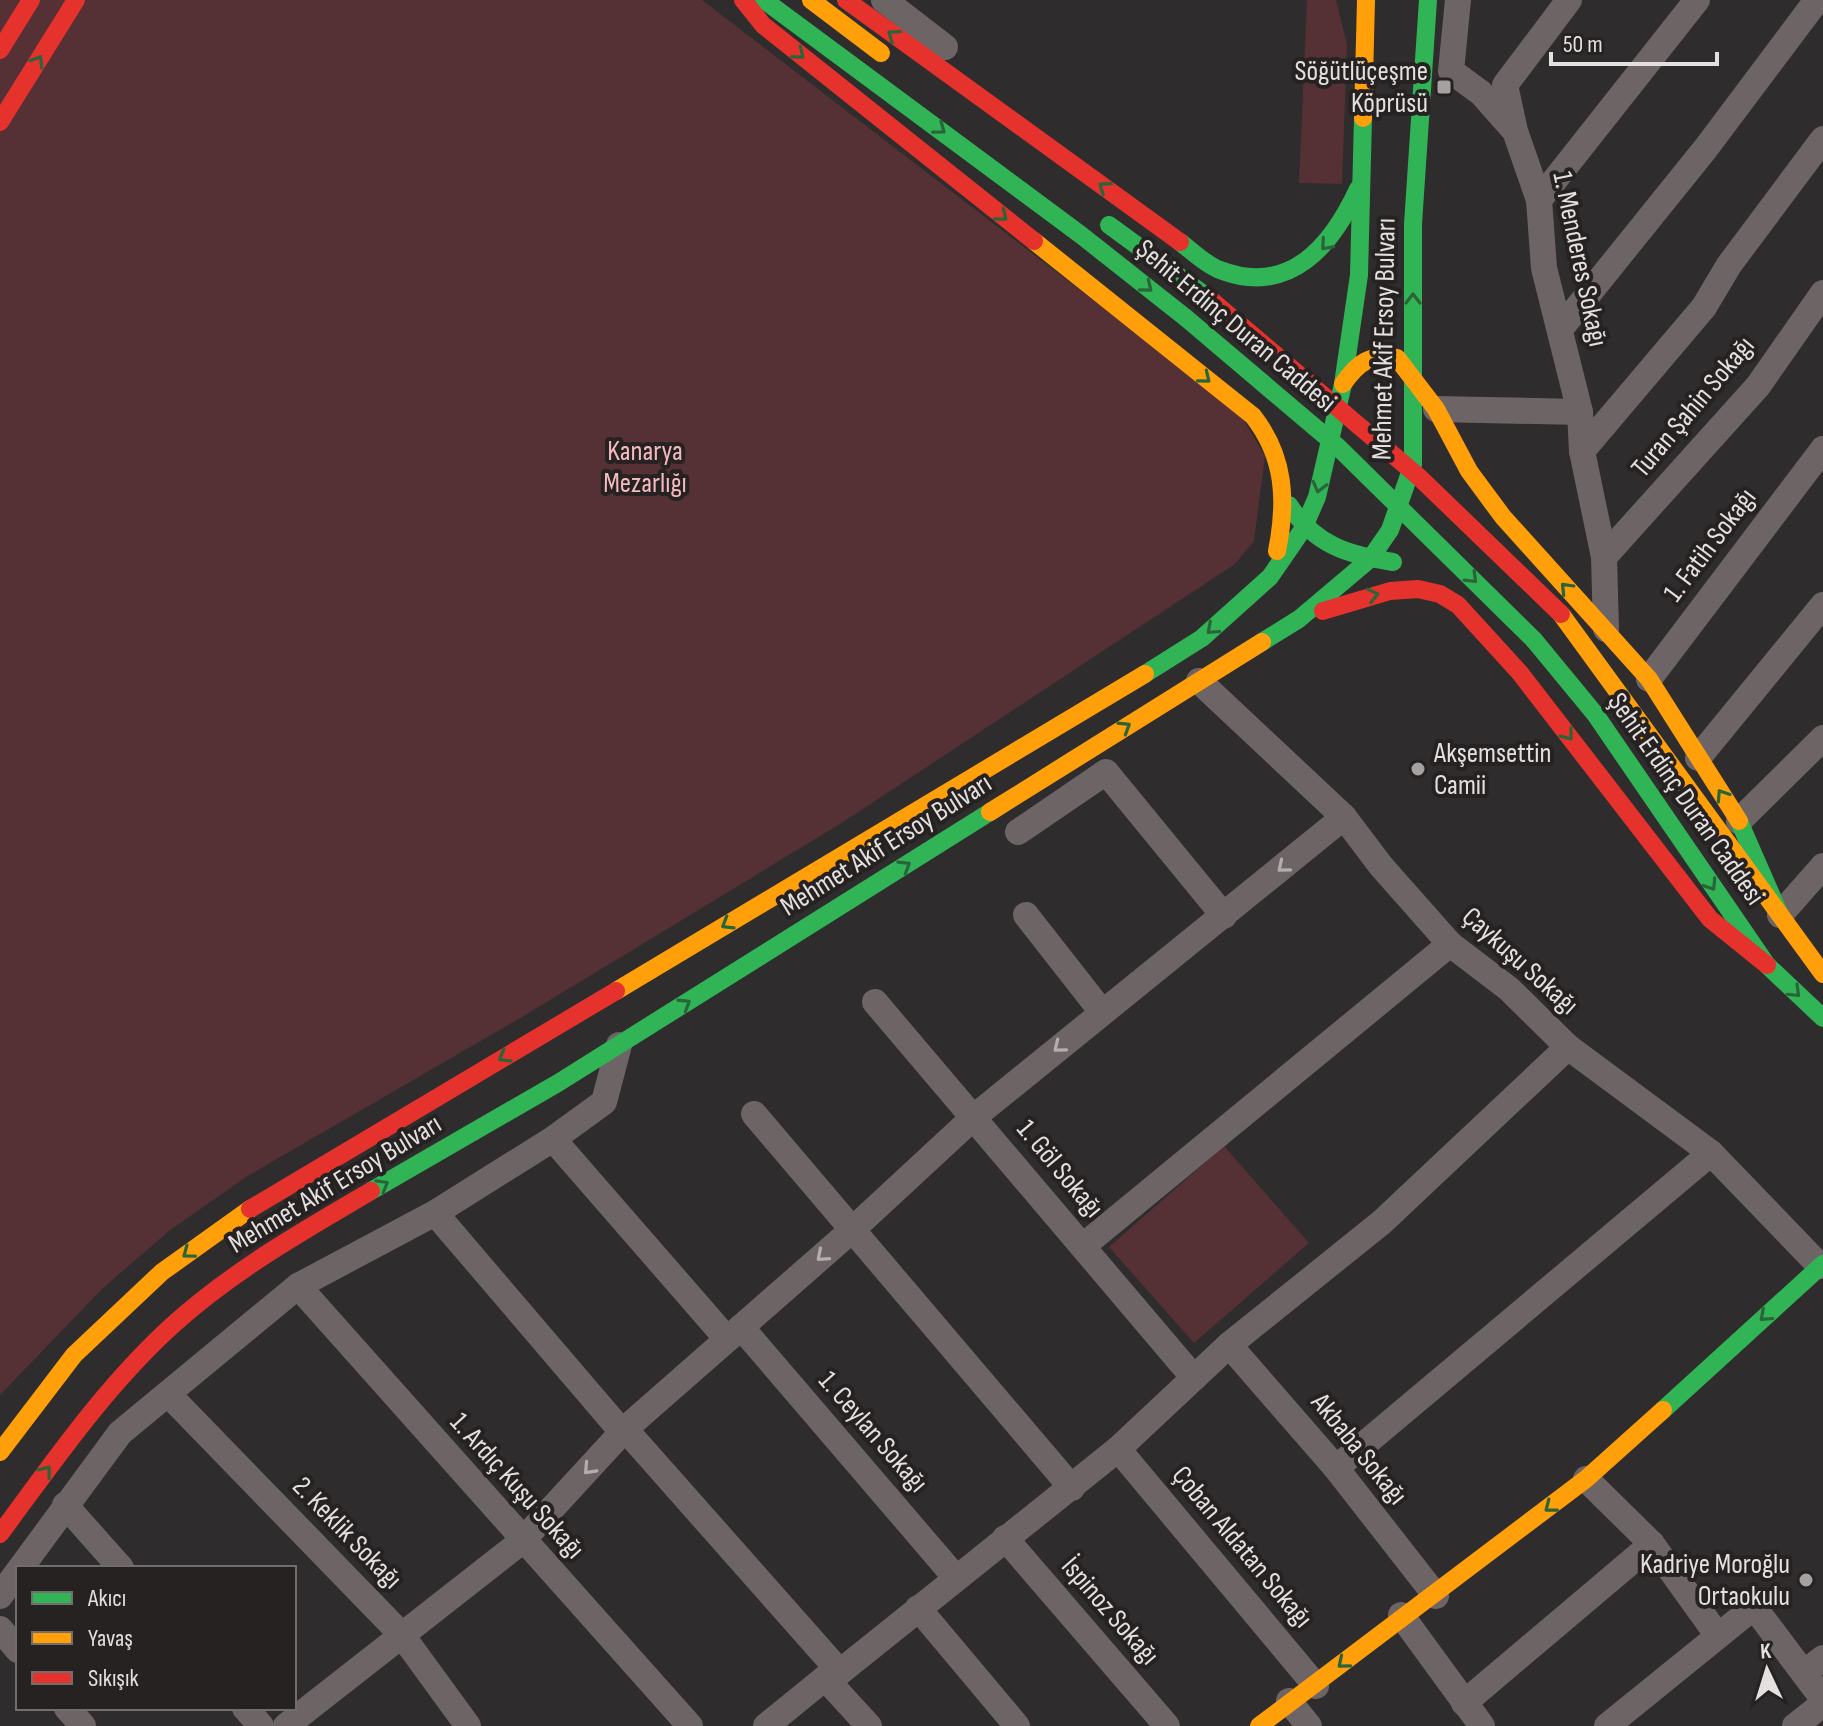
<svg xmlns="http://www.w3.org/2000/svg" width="1823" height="1726" font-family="'Sofia Sans Condensed',sans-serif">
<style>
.green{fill:#553034}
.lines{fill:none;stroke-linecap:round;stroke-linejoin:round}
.street{stroke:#6d6465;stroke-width:26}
.fast{stroke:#30b455;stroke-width:18}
.slow{stroke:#ff9f0a;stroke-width:18}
.jam{stroke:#e5322d;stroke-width:18}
.fast-bridge{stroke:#30b455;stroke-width:18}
.jam-bridge{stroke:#e5322d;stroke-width:18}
.oneway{stroke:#2a6439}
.oneway2{stroke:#b4aeaf}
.poi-dot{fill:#a5a1a1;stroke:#262222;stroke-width:3}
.labels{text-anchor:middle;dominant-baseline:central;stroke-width:8;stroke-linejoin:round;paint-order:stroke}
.poi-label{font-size:28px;fill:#e4e0e0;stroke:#262222;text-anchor:end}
.street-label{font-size:28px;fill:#e4e0e0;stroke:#262222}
.park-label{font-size:28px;fill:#f6babe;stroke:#262222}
</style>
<rect width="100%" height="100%" fill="#2f2c2d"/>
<g class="green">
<path d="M0,0h702l537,412 26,44 -11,85 -19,23 -395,260 -318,193 -276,160 -77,54 -66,57 -103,107z"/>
<path d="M1307,0h29l11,44 -5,140 -43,-1z"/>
<path d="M1224,1146l85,97 -115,100 -85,-96z"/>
</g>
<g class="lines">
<g class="street">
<path d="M884,0l61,47"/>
<path d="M1458,0l-7,71 30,22 31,35"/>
<path d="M1569,0l-64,85 10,46 24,69 5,68 36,144 2,39 22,106 2,72"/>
<path d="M1539,200l158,-200"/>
<path d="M1561,328l145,-180 111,-148"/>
<path d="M1436,409l144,3"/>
<path d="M1582,451l122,-144 25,-42 94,-126"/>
<path d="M1604,557l154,-171 65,-93"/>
<path d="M1649,679l174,-230"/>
<path d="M1199,681l145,136 37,49 69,78 59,45 59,58 143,106 109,113"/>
<path d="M1698,758l125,-153"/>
<path d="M1739,821l84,-83"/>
<path d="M1018,832l88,-60 118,144"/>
<path d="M1026,915l76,97"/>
<path d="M1780,915l43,-49"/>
<path d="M875,1002l319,376"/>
<path d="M754,1114l318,374"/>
<path d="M553,1139l174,200"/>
<path d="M435,1213l188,220"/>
<path d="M1083,1246l367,-302"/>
<path d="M298,1286l392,440"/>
<path d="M741,1327l215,251"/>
<path d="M1229,1345l107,123 100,128"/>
<path d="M169,1395l232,239 67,92"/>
<path d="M625,1429l215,243"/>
<path d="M1118,1449l198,237"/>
<path d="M1336,1468l375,-315"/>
<path d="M1586,1479l66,65 66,92"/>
<path d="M65,1505l56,63"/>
<path d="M1005,1538l162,188"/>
<path d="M0,1596l120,-163 178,-147 137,-73 118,-74 51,-37 15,-57"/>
<path d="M918,1608l99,118"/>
<path d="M1401,1615l81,111"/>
<path d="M0,1629l18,21"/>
<path d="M1804,1673l19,-15"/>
<path d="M825,1678l44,48"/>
<path d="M1289,1701l20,25"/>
<path d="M1464,1703l188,-159"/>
<path d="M67,1708l16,18"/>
<path d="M245,1708l16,18"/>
<path d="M286,1726l236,-185 103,-112 227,-199 122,-113 370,-300"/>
<path d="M766,1726l59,-48 15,-6 278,-223 111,-104 153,-123 186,-175"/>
<path d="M1607,1726l147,-119 69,92"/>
<path d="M1795,1726l28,-22"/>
</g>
<g class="fast">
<path d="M764,0l317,235 105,83"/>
<path d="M1109,225l101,74"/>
<path d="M1180,242c12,9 26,23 40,28 70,27 112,-25 138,-81"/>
<path d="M1289,505c26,40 59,50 104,57"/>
<path d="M1534,640l61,74 172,251 56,53"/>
<path d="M1262,642l37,-23 71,-60 20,-29 23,-66v-240l15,-224"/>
<path d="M1145,674l57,-36 68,-61 33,-48 14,-32 26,-113 16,-109 4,-157"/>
<path d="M1739,821l41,94"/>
<path d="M371,1191l187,-108 432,-271"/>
<path d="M1663,1410l160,-146"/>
</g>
<g class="slow">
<path d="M811,0l70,53"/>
<path d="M1363,118l3,-118"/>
<path d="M1034,241l219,175c32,41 34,85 24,135"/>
<path d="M1343,384c15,-22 27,-30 54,-26l39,51 33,62 34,46 146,162 90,142"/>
<path d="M1561,614l262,360"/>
<path d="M990,812l272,-170"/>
<path d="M616,991l529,-317"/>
<path d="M0,1452l74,-97 88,-83 88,-63"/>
<path d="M1259,1726l327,-247 77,-69"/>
</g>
<g class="jam">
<path d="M743,0l20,25 271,216"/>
<path d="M846,0l334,242"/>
<path d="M0,50l31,-50"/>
<path d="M0,122l76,-122"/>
<path d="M1323,611l67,-20 28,-2 22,5 18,11 62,68 190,246 57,46"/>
<path d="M250,1209l366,-218"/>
<path d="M0,1534c54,-73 107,-150 175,-211 59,-53 128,-92 196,-132"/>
</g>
<path class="fast-bridge" d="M1186,318l151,128 197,194"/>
<path class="jam-bridge" d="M1210,299l209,178 142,137"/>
</g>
<defs><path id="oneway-chevron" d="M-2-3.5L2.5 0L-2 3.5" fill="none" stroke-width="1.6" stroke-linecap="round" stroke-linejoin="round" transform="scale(2)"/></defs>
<g class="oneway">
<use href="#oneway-chevron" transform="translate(893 35) rotate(-144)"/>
<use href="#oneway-chevron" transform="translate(799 54) rotate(39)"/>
<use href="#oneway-chevron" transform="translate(38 61) rotate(-58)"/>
<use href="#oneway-chevron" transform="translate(940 129) rotate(37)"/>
<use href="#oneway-chevron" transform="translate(1104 187) rotate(-144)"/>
<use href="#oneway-chevron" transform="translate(1002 216) rotate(39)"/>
<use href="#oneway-chevron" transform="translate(1326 245) rotate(131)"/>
<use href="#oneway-chevron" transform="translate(1147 287) rotate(39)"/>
<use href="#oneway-chevron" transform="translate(1413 299) rotate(-90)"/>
<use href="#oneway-chevron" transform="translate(1205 378) rotate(39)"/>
<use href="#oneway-chevron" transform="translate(1319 487) rotate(104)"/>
<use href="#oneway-chevron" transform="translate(1472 578) rotate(45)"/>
<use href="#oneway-chevron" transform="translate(1566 588) rotate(-134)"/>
<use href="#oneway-chevron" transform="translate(1373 595) rotate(-13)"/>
<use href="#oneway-chevron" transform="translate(1212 629) rotate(138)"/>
<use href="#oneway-chevron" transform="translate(1125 727) rotate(-32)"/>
<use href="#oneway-chevron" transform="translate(1568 735) rotate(52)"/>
<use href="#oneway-chevron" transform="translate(1722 795) rotate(-123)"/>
<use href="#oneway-chevron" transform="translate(905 866) rotate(-32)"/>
<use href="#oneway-chevron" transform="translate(1711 885) rotate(57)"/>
<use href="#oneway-chevron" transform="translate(727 924) rotate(149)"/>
<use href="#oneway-chevron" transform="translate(1795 992) rotate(44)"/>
<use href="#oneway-chevron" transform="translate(685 1004) rotate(-32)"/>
<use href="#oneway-chevron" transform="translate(504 1057) rotate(149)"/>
<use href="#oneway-chevron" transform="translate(383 1185) rotate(-30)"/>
<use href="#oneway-chevron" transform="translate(188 1253) rotate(143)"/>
<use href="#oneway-chevron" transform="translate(1765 1316) rotate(138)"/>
<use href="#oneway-chevron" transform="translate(46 1471) rotate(-53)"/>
<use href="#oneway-chevron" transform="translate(1550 1507) rotate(142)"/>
<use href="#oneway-chevron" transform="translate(1343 1663) rotate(140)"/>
</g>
<g class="oneway2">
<use href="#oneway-chevron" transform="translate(1283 867) rotate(140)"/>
<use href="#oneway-chevron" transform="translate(1059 1047) rotate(141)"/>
<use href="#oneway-chevron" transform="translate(822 1256) rotate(139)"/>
<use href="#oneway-chevron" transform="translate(589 1469) rotate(133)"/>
</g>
<g class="poi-dot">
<rect x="1436" y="79" width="16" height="16" rx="4"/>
<circle cx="1418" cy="769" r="8"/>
<circle cx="1806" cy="1580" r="8"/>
</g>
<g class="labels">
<g class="poi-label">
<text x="1428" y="71">Söğütlüçeşme<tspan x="1428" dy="32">Köprüsü</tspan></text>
<text x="1434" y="753" text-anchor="start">Akşemsettin<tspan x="1434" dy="32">Camii</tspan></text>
<text x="1790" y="1564">Kadriye Moroğlu<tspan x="1790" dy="32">Ortaokulu</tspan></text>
</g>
<g class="street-label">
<text transform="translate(1580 259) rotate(78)">1. Menderes Sokağı</text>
<text transform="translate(1236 326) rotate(40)">Şehit Erdinç Duran Caddesi</text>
<text transform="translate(1384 339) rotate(-89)">Mehmet Akif Ersoy Bulvarı</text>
<text transform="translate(1693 407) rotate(-50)">Turan Şahin Sokağı</text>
<text transform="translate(1710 545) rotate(-53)">1. Fatih Sokağı</text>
<text transform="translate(1686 799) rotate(55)">Şehit Erdinç Duran Caddesi</text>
<text transform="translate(886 845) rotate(-32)">Mehmet Akif Ersoy Bulvarı</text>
<text transform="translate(1520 961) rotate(42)">Çaykuşu Sokağı</text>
<text transform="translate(1060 1169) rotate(50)">1. Göl Sokağı</text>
<text transform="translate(335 1184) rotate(-31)">Mehmet Akif Ersoy Bulvarı</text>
<text transform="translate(873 1432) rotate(49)">1. Ceylan Sokağı</text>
<text transform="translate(1359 1449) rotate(51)">Akbaba Sokağı</text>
<text transform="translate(517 1486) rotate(48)">1. Ardıç Kuşu Sokağı</text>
<text transform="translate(347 1533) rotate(46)">2. Keklik Sokağı</text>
<text transform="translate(1242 1547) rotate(50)">Çoban Aldatan Sokağı</text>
<text transform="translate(1110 1611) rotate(49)">İspinoz Sokağı</text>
</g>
<g class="park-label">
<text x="645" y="451">Kanarya<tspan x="645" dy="32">Mezarlığı</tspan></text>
</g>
</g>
<rect x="16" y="1566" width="280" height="144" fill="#262222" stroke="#726e6e" stroke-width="2"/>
<rect x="32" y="1592" width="40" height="12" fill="#30b455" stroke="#726e6e" stroke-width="2"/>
<text x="88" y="1606" font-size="24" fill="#e4e0e0">Akıcı</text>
<rect x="32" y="1632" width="40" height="12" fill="#ff9f0a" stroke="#726e6e" stroke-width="2"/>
<text x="88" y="1646" font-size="24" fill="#e4e0e0">Yavaş</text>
<rect x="32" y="1672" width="40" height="12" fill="#e5322d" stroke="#726e6e" stroke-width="2"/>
<text x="88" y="1686" font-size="24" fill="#e4e0e0">Sıkışık</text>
<g transform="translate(1767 1670) rotate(356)" stroke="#262222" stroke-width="6" paint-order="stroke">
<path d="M0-6L14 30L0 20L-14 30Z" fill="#e4e0e0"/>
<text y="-12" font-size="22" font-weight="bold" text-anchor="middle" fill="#e4e0e0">K</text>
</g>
<path d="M1551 52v12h166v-12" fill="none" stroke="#e4e0e0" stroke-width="4"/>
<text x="1563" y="52" font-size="24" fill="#e4e0e0" stroke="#262222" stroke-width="6" paint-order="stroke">50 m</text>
</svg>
